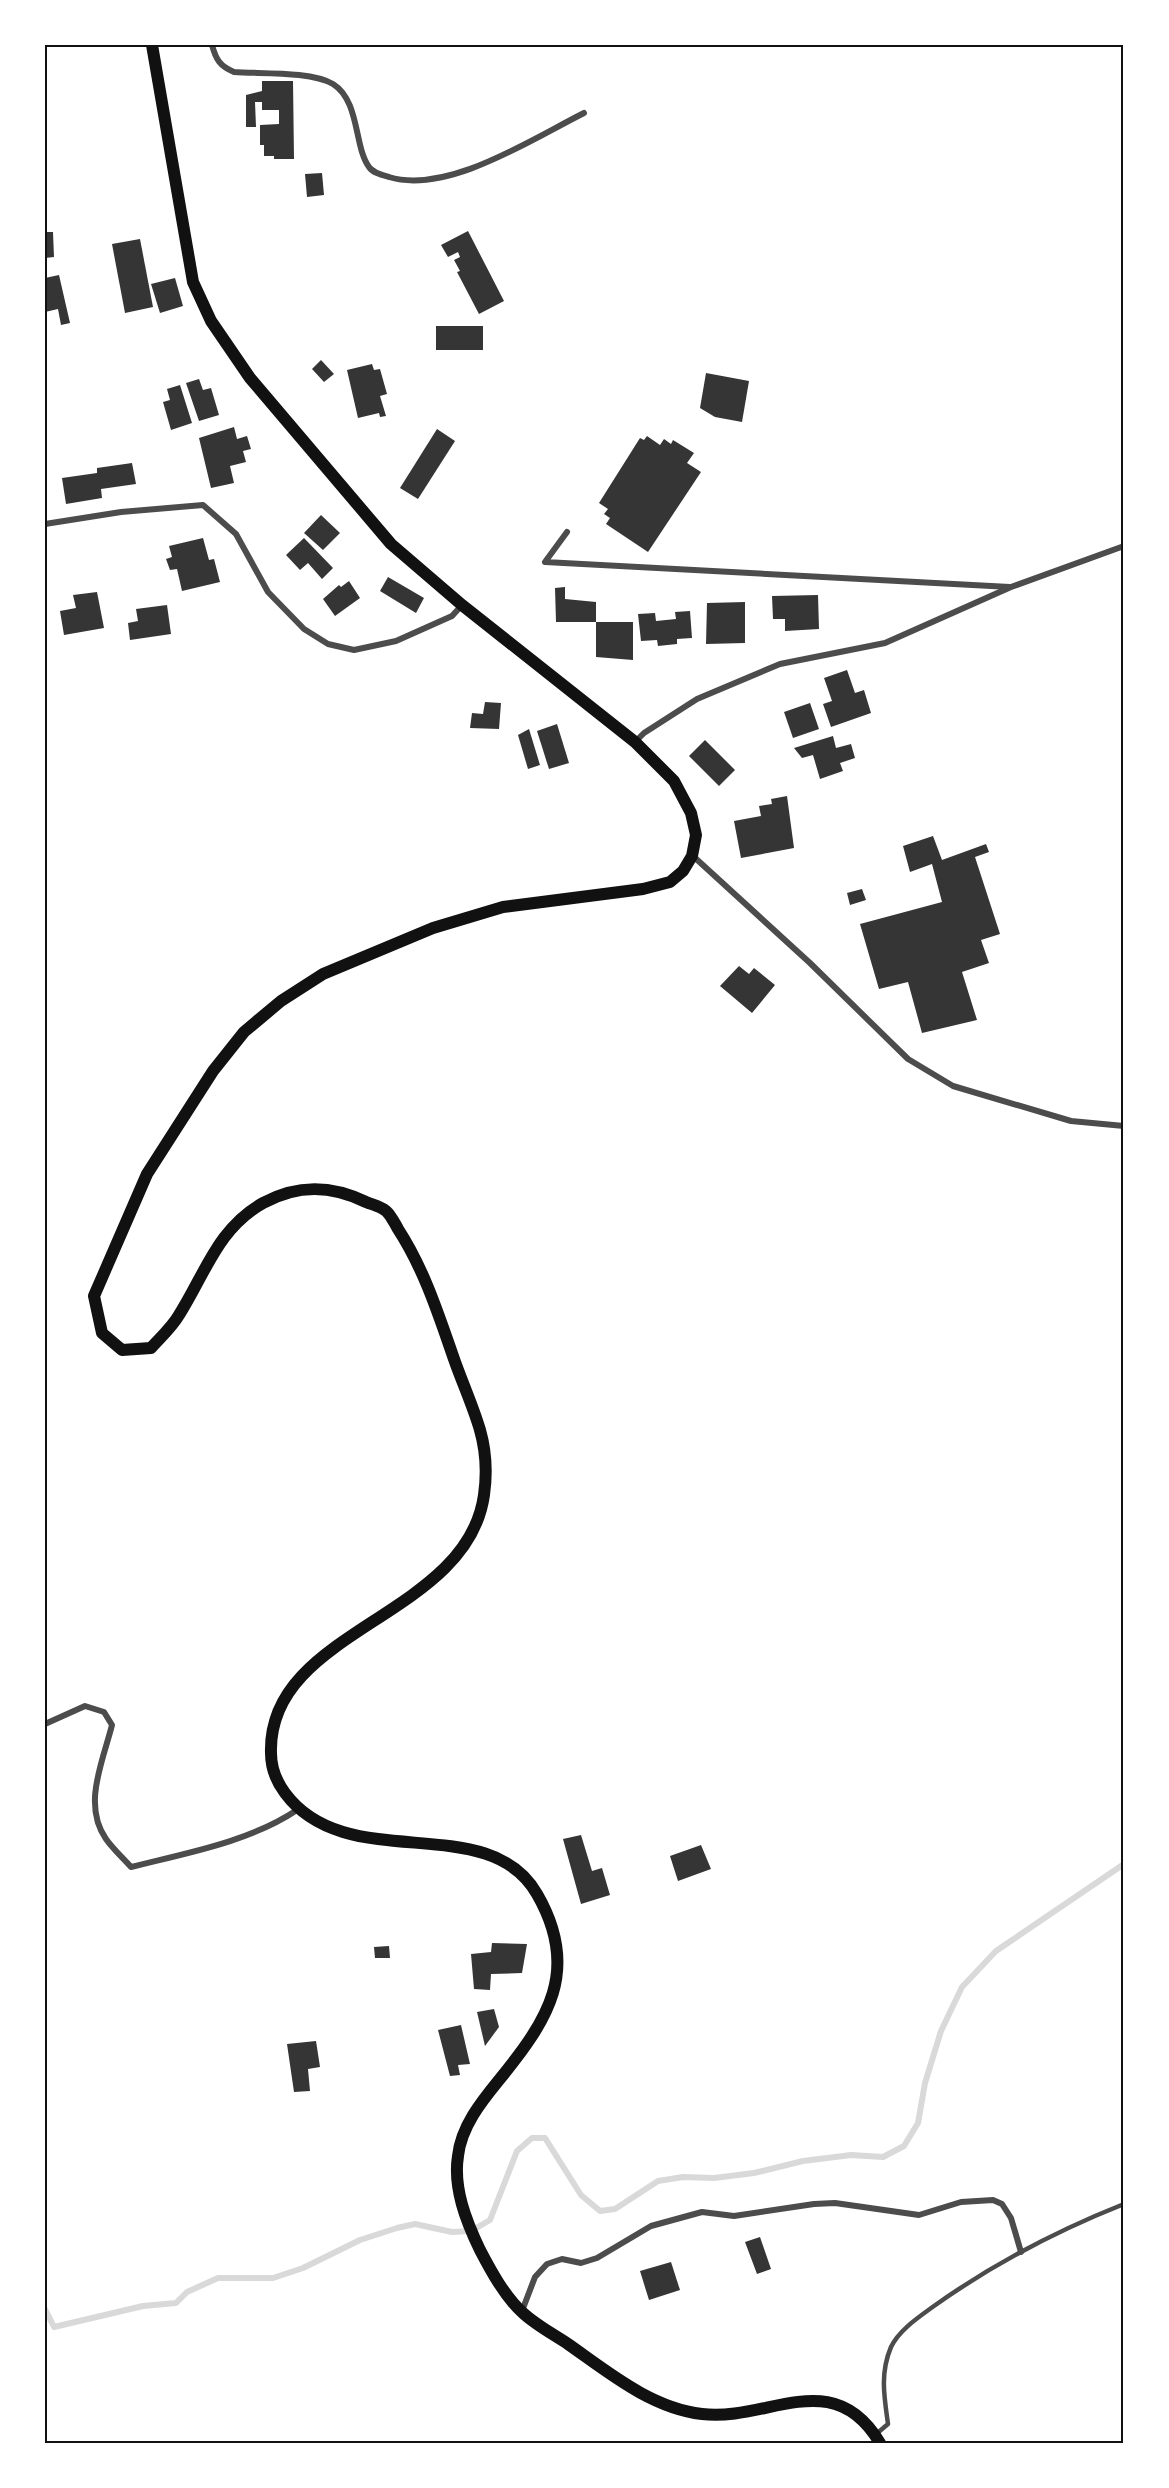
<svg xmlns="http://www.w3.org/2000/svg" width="1169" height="2488" font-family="'Crimson Pro',serif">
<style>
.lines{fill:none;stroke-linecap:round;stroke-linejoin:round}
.stream{stroke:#d9d9d9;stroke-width:6}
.building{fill:#353535}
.service{stroke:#4c4c4c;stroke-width:4.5}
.minor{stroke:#4c4c4c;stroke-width:6}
.secondary{stroke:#111;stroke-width:12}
.neatline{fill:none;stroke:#111;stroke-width:2}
</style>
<rect width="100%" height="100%" fill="#fff"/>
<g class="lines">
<path class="stream" d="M45,2309l9,18 89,-21 33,-3 11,-11 31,-14h55l30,-10 57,-28 37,-12 18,-4 37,8 19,-1 19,-11 27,-69 15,-13h13l36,57 19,16 15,-2 43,-28 25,-4 31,1 40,-5 49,-12 48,-6 32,2 21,-11 14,-23 7,-40 16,-52 21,-44 34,-36 128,-87"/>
</g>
<g class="building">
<path d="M262,81h31l1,78h-20v-3h-10v-11h-4v-20l19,-1v-14h-17v-8h-7l1,25h-10v-32l16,-4z"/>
<path d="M322,173l2,22 -17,2 -2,-23z"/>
<path d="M468,231l36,70 -25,13 -22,-42 3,-1 -6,-11 6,-3 -2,-5 -10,5 -7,-12z"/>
<path d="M45,232h8l1,25 -9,1z"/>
<path d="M140,239l13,68 -28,6 -13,-69z"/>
<path d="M59,275l11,48 -9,2 -3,-16 -13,3v-34z"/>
<path d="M175,278l8,28 -23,7 -9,-29z"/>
<rect x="436" y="326" width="47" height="24"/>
<path d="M321,360l13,14 -10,8 -12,-13z"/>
<path d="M372,364l2,6 6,-1 7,25 -7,2 6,20 -6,1 -1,-4 -21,5 -11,-48z"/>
<path d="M706,373l43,8 -7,41 -27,-5 -15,-9z"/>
<path d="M199,379l4,11 8,-2 8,27 -20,6 -13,-38z"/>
<path d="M180,385l12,38 -21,7 -8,-28 7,-2 -3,-11z"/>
<path d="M234,427l3,12 10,-3 4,13 -8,2 3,11 -16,4 4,17 -23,5 -12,-50z"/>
<path d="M437,429l18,12 -37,58 -18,-11z"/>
<path d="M647,436l13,9 4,-6 7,5 2,-4 21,13 -7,10 14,9 -53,80 -42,-28 4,-6 -6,-4 4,-5 -9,-6 41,-65 4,2z"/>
<path d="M132,463l4,21 -35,5 1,9 -36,6 -4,-26 35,-5v-5z"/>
<path d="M321,515l19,18 -17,17 -19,-17z"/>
<path d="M203,538l6,22 5,-1 6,23 -38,9 -5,-22 -7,1 -4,-11 6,-2 -3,-11z"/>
<path d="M304,538l29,30 -11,11 -14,-16 -8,7 -14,-15z"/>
<path d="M388,577l36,21 -8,15 -36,-22z"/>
<path d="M349,581l11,17 -25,18 -12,-17 16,-14 2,2z"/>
<path d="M565,587v12l31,3v20h-40l-1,-34z"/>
<path d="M97,592l7,36 -40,7 -4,-24 16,-3 -3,-13z"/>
<path d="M818,595l1,34 -34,2v-12h-12l-1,-23z"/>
<path d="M745,602v41l-39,1 1,-41z"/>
<path d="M167,605l4,29 -41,6 -2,-17 10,-2 -2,-12z"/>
<path d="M690,611l2,27 -15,1v5l-19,2 -1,-6 -16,1 -3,-27 17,-1 1,8 20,-2 -1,-7z"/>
<path d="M596,622h37v38l-37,-3z"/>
<path d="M847,670l8,23 9,-3 7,23 -40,14 -8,-23 9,-3 -8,-23z"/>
<path d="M485,702l16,1 -2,26 -29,-1 2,-15 11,1z"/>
<path d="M810,703l9,26 -26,9 -9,-26z"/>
<path d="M557,724l12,39 -20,6 -12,-38z"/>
<path d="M529,729l11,36 -12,4 -10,-34z"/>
<path d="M833,736l3,12 15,-4 4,14 -15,5 3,8 -23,8 -7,-24 -11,3 -8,-10z"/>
<path d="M705,740l30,30 -16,16 -30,-30z"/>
<path d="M787,796l7,52 -53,10 -7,-37 27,-5 -2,-10 13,-2 -1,-5z"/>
<path d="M933,836l9,24 44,-16 3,8 -14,5 25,77 -19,6 8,23 -27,9 15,48 -55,13 -14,-51 -29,7 -19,-65 82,-22 -10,-38 -22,8 -7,-26z"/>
<path d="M862,889l4,11 -16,5 -3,-12z"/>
<path d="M739,966l10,8 5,-6 21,17 -23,28 -32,-27z"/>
<path d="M581,1835l11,36 10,-3 8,27 -29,9 -18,-65z"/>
<path d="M701,1845l10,24 -33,12 -8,-25z"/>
<path d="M492,1943l35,1 -5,29 -31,1 -1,16 -16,-1 -3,-35 20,-2z"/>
<path d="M389,1946l1,12h-15l-1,-11z"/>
<path d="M494,2009l5,18 -14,19 -8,-34z"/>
<path d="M461,2025l9,39 -12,1 2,10 -10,1 -12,-46z"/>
<path d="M316,2041l4,26 -12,2 2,22 -16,1 -7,-48z"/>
<path d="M760,2237l11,32 -14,5 -12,-32z"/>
<path d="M671,2262l9,28 -31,10 -9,-29z"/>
</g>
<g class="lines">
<path class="service" d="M875,2435l13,-11c-4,-28 -8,-51 3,-77 8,-17 28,-30 43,-41 59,-42 122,-75 190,-102"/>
<g class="minor">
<path d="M212,45c4,15 8,21 22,27 27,2 77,-1 99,12 27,17 21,63 36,83 4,6 13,8 20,10 58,18 143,-38 195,-64"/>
<path d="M45,524l76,-12 82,-7 33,29 32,58 36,37 24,15 26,6 42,-9 56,-25 10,-11"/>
<path d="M567,532l-22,30 465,25"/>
<path d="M635,742l9,-9 53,-34 83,-35 105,-21 126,-56 113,-41"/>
<path d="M693,856l117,107 98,96 45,27 118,35 53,5"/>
<path d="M45,1724l40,-18 19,6 8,13c-9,36 -30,80 -6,114 7,10 17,19 25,28 56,-14 118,-25 166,-57"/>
<path d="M522,2311l13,-34 12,-13 15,-5 19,4 16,-5 54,-32 51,-14 32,4 80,-12 21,-1 84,12 42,-13 32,-2 9,4 9,14 10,34"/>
</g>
<path class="secondary" d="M152,45l41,237 18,39 39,57 141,166 71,61 173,137 39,39 17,32 5,22 -4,21 -9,15 -13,11 -27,7 -140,18 -70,21 -110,46 -42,27 -37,31 -31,39 -66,103 -53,122 8,37 20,17 29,-2c10,-11 21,-21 28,-33 26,-41 39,-87 84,-112 35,-19 68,-18 103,-1 7,3 14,4 20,9 3,2 10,14 12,18 26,40 40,84 56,130 8,23 19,47 26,71 6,21 7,44 4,65 -17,123 -217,134 -213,258 0,15 5,28 14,40 62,84 203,15 252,101 44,76 11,126 -38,186 -18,22 -38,47 -41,76 -5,32 8,65 22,94 11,21 25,47 43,63 13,12 30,21 45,31 40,28 83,64 134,70 66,8 131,-50 178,29"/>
</g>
<rect width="1169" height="2488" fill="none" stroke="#ffffff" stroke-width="93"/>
<rect x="46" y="46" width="1076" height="2396" class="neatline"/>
</svg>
